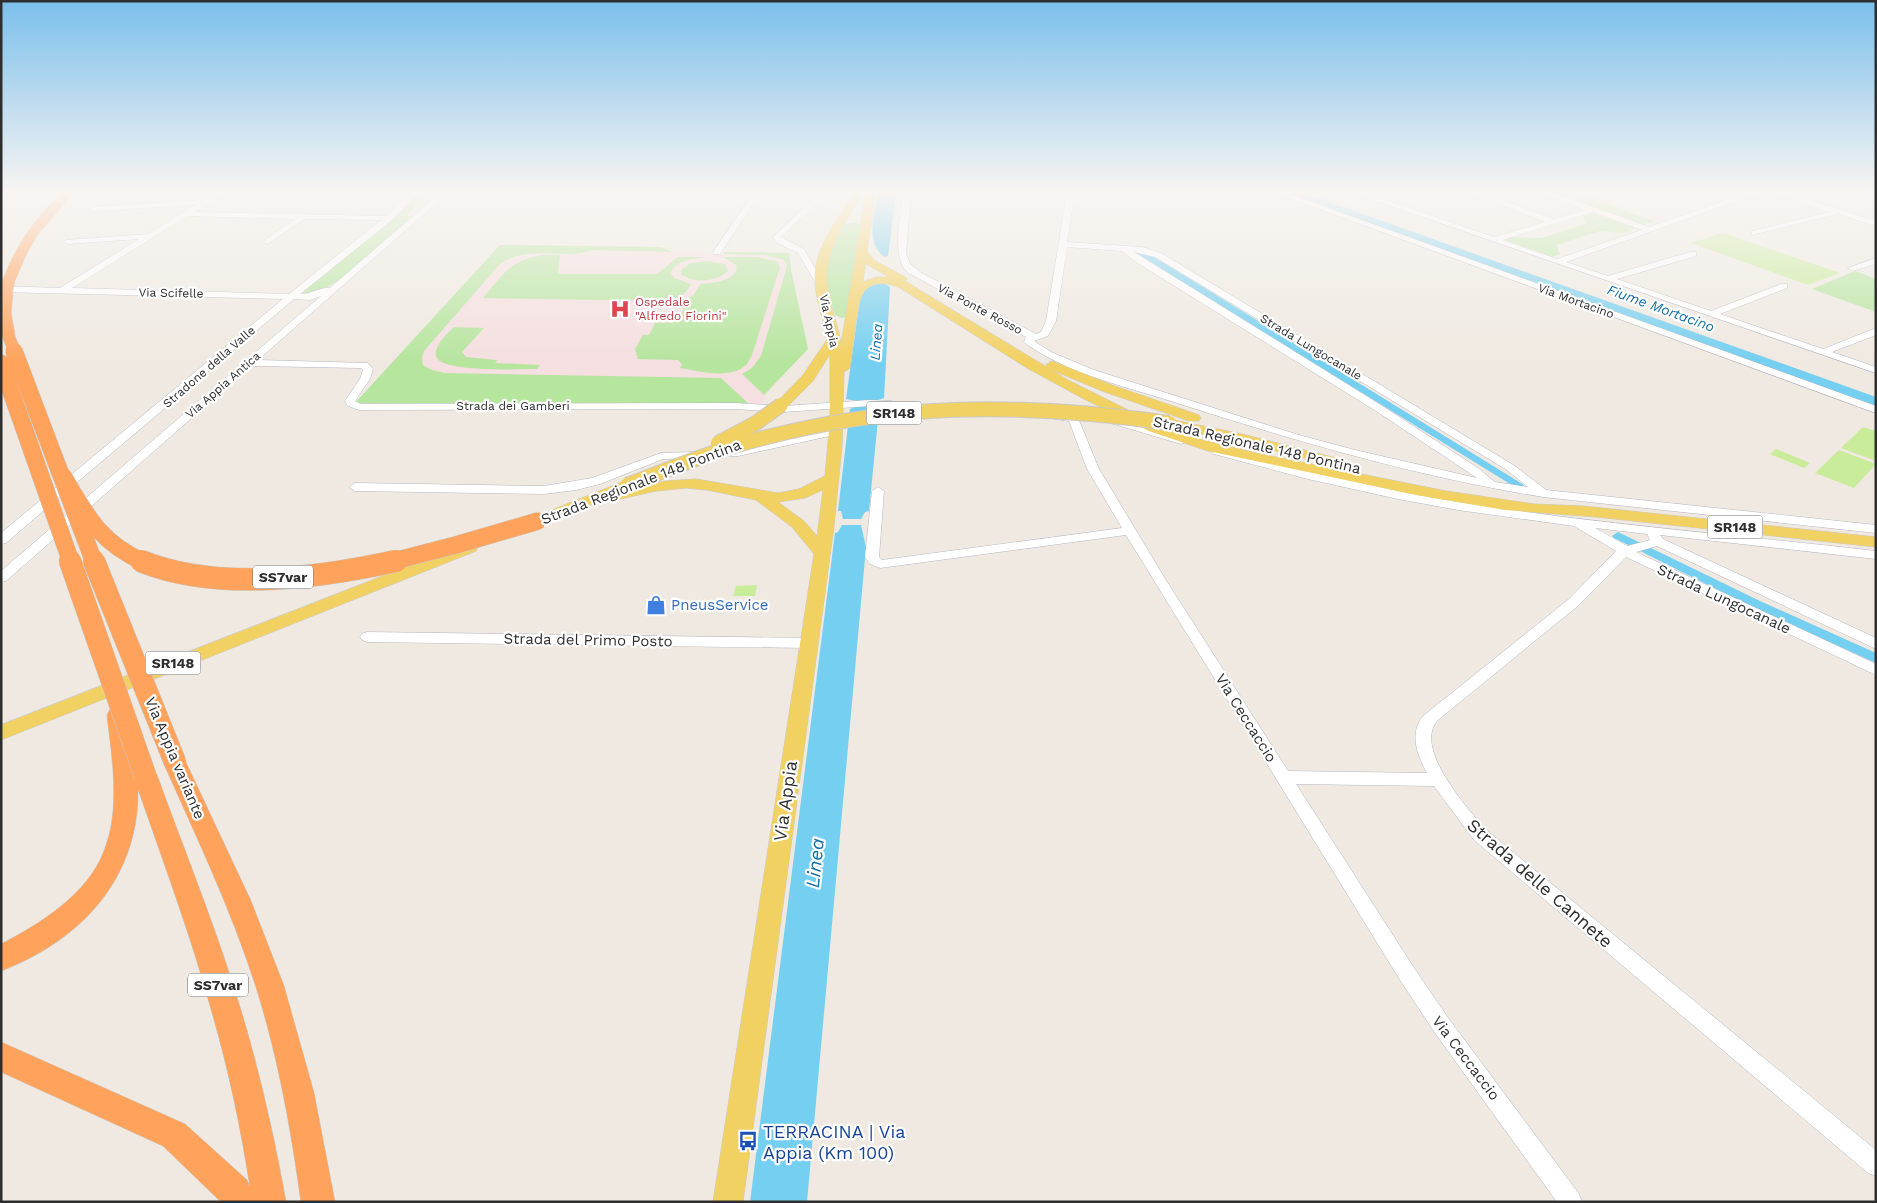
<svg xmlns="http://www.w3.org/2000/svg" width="1877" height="1203" font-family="'Work Sans',sans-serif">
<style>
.medical{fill:#f5dfe0}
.green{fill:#b6e59e}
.pitch{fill:#c9ec9a}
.water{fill:#75cff0}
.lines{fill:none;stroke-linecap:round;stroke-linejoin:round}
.canal{fill:#75cff0;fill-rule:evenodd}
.minor-casing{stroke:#b4b7c1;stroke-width:1}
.major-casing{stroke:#c9c9c9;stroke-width:1}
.highway-casing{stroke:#c9c9c9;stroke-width:1}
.minor{fill:#fff;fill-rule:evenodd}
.major{fill:#f2d163;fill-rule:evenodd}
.highway{fill:#ffa35c;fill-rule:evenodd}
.major-bridge-casing{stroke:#c9c9c9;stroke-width:16;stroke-linecap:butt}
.highway-bridge-far2-casing{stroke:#c9c9c9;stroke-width:13;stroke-linecap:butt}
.highway-bridge-far1-casing{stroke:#c9c9c9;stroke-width:18;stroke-linecap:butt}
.highway-bridge-casing{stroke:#c9c9c9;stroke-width:23;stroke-linecap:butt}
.major-bridge{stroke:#f2d163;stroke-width:14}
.highway-bridge-far2{stroke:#ffa35c;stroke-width:12}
.highway-bridge-far1{stroke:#ffa35c;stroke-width:17}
.highway-bridge{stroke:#ffa35c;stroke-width:22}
.labels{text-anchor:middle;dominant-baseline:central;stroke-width:4.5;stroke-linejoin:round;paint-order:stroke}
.far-street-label{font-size:12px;fill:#2e2e2e;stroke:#fff}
.far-health-label{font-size:12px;fill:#be3a42;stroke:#fff;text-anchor:start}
.far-water-label{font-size:14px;font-style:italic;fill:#0d6fa3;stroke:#fff}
.shield{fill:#fff;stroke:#6d6d6d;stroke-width:1}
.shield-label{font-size:14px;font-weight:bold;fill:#2e2e2e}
.street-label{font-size:15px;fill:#2e2e2e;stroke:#fff}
.shop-label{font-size:15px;fill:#366cbe;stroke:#fff;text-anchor:start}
.near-street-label{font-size:18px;fill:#2e2e2e;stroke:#fff}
.near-transit-label{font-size:18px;fill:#164399;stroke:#fff;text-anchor:start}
.near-water-label{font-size:19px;font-style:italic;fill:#0d6fa3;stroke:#fff}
</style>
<rect width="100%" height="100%" fill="#efe9e1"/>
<path class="medical" d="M500,245l161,2 12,5 116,1 2,17 17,79 -43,46 -3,9 -407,-1z"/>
<g class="green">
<path d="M419,192h10l-22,24h7l-75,64 -22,13 -17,2 88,-73z"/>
<path d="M1548,192h26l81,29 -12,4z"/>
<path d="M1592,213l43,15 -12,5 -23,-2 -44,14 4,9 -8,3 -47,-17 8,-3 28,1 45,-14 -3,-8z"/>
<path d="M855,223l7,3 -13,90 -7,2 -7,-3c-12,-40 -15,-56 10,-91z"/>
<path d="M500,245l161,2 12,5 -81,-2c-29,11 -61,-7 -92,14l-76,87 -2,7 1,7 9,5 13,3 276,5 28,26 -394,-1z"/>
<path d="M724,252l65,1 2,17 17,79 -44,46 -22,-21 10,-6 9,-12 26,-90 -3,-6 -19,-5 -41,-1z"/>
<path d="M544,255h16l-2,19h99l21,-17h27c-12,2 -30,3 -34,16l3,5 17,6c-5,12 -12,14 -25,17l-183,-3c21,-25 27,-38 61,-43z"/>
<path d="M723,257h35l19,5 3,5 -28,88c-2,3 -4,8 -6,10 -16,15 -47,6 -66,3l2,-4 -4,-4 -40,-1 -3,-10 8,-14h6l6,-12 22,-1 7,-13 -11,-1 1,-2 20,-11 6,-11c13,-1 30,-2 37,-14l-1,-5z"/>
<path d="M707,261l18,3 3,7c-11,11 -35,13 -47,3v-4l10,-7z"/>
<path d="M1855,271l21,8v33l-64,-23z"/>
<path d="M454,327l30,1 -22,24 4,5 31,3 -2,3 45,2 -3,4c-17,0 -97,4 -101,-13 -2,-11 11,-22 18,-29z"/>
</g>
<g class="pitch">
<path d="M1723,233l117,40 -32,12 -117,-42z"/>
<path d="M1863,427l13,4v30l-35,-13z"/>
<path d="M1776,449l34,14 -6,5 -34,-14z"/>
<path d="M1839,450l37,14 -22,24 -39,-15z"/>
<path d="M757,585l-2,11h-22l3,-10z"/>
</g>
<g class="water">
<path d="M878,192h18l-8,64 -3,1c-21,-14 -10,-43 -7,-65z"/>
<path d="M1282,192h19l575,205v10z"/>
<path d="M884,283l6,4 -6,111 -9,3h-19l-10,-2 14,-101 4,-9 9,-4z"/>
<path d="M855,407h19l5,2 -10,102 -4,1 -4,7h-18l-2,-8h-3l12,-102z"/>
<path d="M842,525h19l5,22 -59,655h-57l85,-669 3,-1z"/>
</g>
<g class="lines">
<g class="canal">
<path d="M1137,250h6l381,235 -1,2h-8l-378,-233z"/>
<path d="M1618,532l142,69 116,52v10l-124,-56 -138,-69 -2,-2z"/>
</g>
<defs>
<g id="minor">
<path d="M215,192h9l-29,20 191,4 25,-24h8l-27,28 -92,74c11,0 20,-7 30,-6l111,-96h8l-191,168 110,3 5,6 -3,10 -15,22 6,3 374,-1 49,3 86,-6 21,1 31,8 1,2 -5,3 -27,-7 -21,-1 -86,6 -49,-3 -376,1 -11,-4 -3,-5 15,-22 3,-9 -2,-2 -110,-2 -245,215 -5,1v-11l320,-275 -11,4 -16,-1 -252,213 -36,31 -5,1v-11l282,-234 -282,-7v-6l59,2 79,-49 -70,5 -4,-2 1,-2 82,-6 47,-29 -100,6h-3v-4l111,-7zM187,216l108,3 -30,21 -1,2 4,2 36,-25 77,1 -92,74 -217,-6z"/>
<path d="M754,192h7l-41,62h-6l-1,-2z"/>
<path d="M821,192h8l-48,45 23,12 22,38 -4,3 -4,-3 -20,-34 -21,-10 -4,-6z"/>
<path d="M903,192h8l-5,61 4,11 10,8 116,62 5,-2 5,-11 21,-129h8l-8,50 75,5 19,6 354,213 31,24 330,35v8l-333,-36c-124,-20 -244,-55 -363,-93 -52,-17 -109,-29 -154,-60l-2,-2 2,-5 -119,-65c-16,-17 -6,-57 -4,-80zM1067,247l55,4 14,11 240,149 101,67 -122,-28 -56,-15 -205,-65 -43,-18 -17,-11 14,-5 8,-15zM1134,252l21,5 352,213 21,17 -33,-5 -17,-14 -94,-61z"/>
<path d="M1273,192h11l592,214v7z"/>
<path d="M1350,192h12l132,45 51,-15 -75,-30h11l72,27 32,-9 -45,-18h12l97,35 101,-35h12l-196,70 42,14 82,-24h6v4l-79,23 94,32 70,-27h6v4l-67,26 103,35 53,-21v7l-44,17 44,15v6zM1593,212l49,18 -85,29 -55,-19z"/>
<path d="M1772,192h12l92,29v5l-38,-12 -86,21v-4l77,-19z"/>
<path d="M1876,258v6l-24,7 -4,-3z"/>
<path d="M1059,414l14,1 5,3 21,51 65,108 124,194 139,2c-10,-19 -18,-39 -4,-57l146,-117 47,-48 -42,-25 -116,-16 -60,-11 -90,-20 -94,-25 -2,-2 2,-2 4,-1c80,19 159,40 240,53 139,22 279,33 418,49v8l-216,-24 3,4 213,99v11l-219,-103 -21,6 240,112v11l-250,-118 -47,48 -141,115c-26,27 30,89 48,110l390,320v26l-8,-3 -394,-333 -40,-54 -138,-2 118,184 35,51 130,175 3,8h-25l-122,-169 -35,-53 -274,-445 -246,33 -10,-4 -5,-7 7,-66 6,-4 6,4 -5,66 3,3 240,-32 -35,-59 -18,-48 -14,-2 -1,-2zM1595,528l52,6 3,6 -23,6z"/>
<path d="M1111,417l74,22 2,2 -6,3 -74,-22 -1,-2 1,-2z"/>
<path d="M835,429l4,1 2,2 -2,2 -101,22 -75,3 -63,25 -24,6 -32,4 -189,-3 -6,-4 6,-4 189,3 48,-8 69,-25 67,-2z"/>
<path d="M367,632l441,6 5,2 2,3 -2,3 -5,2 -441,-6 -5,-2 -2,-3 2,-3z"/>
</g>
<g id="major">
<path d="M855,192h9c-20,33 -44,62 -35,103 3,17 10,33 12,49l25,-152h10l-9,59 7,9 31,17 2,2 -2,2 163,99 78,39 49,19 66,16 185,37 88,13 49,2 293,31v10l-280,-30 -91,-7 -89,-15 -208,-44 -59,-20 -65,-32 -57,-31 -127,-80c-13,-6 -30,-8 -38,7 -5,8 -10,60 -12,73l-6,4 -2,74 -8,80 -91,676h-30l101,-648 -22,-27 -36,-27 -49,-10 -21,-2 -30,3 -40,9 -6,-3 -79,32h-12l-2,-3 2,-3 108,-43 5,2 2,4 32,-5 30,-2 82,14 21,-4 26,-13 5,-56v-66l-17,27 -27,27 -5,1 -7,-4 29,-30 25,-37c-5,-18 -11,-35 -13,-54 -3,-35 22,-63 40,-92zM866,263v1l23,13h-13l-13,5zM823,490l-6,46 -13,-15 -26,-19 27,-4z"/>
<path d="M1052,361l60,24 87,30 2,3 -2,3h-10l-87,-30 -55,-23 -1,-3z"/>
<path d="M1169,419l73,15 102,26 2,3 -2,3 -5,1 -98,-25 -77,-16 -2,-3z"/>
<path d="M470,542l6,1 2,4 -2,4 -475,189v-15z"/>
</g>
<g id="highway">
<path d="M63,192h12l-37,42 -12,21 -12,28h-10l-1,-3c12,-34 33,-63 60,-88z"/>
<path d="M6,289l7,4 -2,20 4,22 -2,3 -5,1 -7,-4v-45z"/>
<path d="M118,707l8,2 3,6 8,54 8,-3 8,2 4,7c29,80 62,160 86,242 18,61 32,123 43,185h-65l-58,-56 -162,-74v-30l184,82 62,56 3,7c-9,-58 -21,-115 -37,-171 -21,-77 -49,-152 -75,-227 1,89 -56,151 -137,182v-27c39,-20 87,-50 103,-93 17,-43 8,-92 3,-136l3,-6z"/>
<path d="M175,753l8,3 68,145 33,85 30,107 21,109h-34c-10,-73 -23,-145 -45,-215 -25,-78 -60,-151 -93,-225l4,-6z"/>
</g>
</defs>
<use href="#minor" class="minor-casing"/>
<use href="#major" class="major-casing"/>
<use href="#highway" class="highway-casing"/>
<use href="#minor" class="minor"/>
<use href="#major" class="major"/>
<use href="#highway" class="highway"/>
<defs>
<g id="major-bridge">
<path d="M718,443l38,-20 25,-18"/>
<path d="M627,485c38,-14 75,-30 114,-41 148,-42 277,-42 428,-21"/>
</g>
<g id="highway-bridge-far2">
<path d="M6,293l3,-13"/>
<path d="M8,335l7,17"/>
</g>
<g id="highway-bridge-far1">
<path d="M14,351l80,211"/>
<path d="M1,363l70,199"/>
<path d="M63,476c23,39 37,67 81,86"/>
<path d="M390,562l66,-17 82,-24"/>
</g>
<g id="highway-bridge">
<path d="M70,561l75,214"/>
<path d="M94,561l81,201"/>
<path d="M141,561c76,31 177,17 255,0"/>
</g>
</defs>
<use href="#major-bridge" class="major-bridge-casing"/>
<use href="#highway-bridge-far2" class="highway-bridge-far2-casing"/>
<use href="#highway-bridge-far1" class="highway-bridge-far1-casing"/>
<use href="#highway-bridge" class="highway-bridge-casing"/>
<use href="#major-bridge" class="major-bridge"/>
<use href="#highway-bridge-far2" class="highway-bridge-far2"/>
<use href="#highway-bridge-far1" class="highway-bridge-far1"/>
<use href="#highway-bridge" class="highway-bridge"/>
</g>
<linearGradient id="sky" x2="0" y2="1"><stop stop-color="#7abfeb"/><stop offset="0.53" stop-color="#f8f5f2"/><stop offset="1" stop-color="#f8f5f2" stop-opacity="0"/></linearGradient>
<rect width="1877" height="361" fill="url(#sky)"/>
<defs>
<symbol id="hospital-bare" viewBox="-9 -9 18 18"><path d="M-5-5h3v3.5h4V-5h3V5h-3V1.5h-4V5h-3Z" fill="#e0444e" stroke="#fff" stroke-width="2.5" paint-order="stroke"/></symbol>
<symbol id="shop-bare" viewBox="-9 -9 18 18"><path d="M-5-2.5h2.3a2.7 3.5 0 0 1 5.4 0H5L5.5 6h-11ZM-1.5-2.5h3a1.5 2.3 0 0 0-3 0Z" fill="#3f7fe0" stroke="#fff" stroke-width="2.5" paint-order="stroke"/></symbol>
<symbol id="bus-bare" viewBox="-9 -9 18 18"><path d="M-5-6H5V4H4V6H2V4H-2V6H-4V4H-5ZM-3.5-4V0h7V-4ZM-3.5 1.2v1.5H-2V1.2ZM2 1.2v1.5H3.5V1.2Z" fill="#1a4fb4" stroke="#fff" stroke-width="2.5" paint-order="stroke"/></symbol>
</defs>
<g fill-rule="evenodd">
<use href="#hospital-bare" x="606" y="295" width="28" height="28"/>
<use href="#shop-bare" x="642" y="591" width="28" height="28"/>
<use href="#bus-bare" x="734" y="1127" width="28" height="28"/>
</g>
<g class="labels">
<g class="far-street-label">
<text transform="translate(171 293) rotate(1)">Via Scifelle</text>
<text transform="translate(1576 301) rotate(20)">Via Mortacino</text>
<text transform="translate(980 309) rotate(28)">Via Ponte Rosso</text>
<text transform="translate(829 321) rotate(78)">Via Appia</text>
<text transform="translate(1311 347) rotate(31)">Strada Lungocanale</text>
<text transform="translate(209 367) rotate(-41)">Stradone della Valle</text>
<text transform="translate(223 385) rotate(-41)">Via Appia Antica</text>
<text x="513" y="406">Strada dei Gamberi</text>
</g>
<g class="far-health-label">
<text x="635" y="302">Ospedale<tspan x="635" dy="14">"Alfredo Fiorini"</tspan></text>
</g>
<g class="far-water-label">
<text transform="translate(1661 308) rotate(20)">Fiume Mortacino</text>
<text transform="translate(876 342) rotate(-85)">Linea</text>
</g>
<g class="shield">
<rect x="866.5" y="401.5" width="55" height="23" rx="4"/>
<rect x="1707.5" y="515.5" width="55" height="23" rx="4"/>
<rect x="253" y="565.5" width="60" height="23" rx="4"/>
<rect x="145.5" y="651.5" width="55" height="23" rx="4"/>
<rect x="188" y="973.5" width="60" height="23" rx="4"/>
</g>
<g class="shield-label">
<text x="894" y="413">SR148</text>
<text x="1735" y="527">SR148</text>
<text x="283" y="577">SS7var</text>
<text x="173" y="663">SR148</text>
<text x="218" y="985">SS7var</text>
</g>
<g class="street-label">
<text transform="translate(1257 445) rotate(13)">Strada Regionale 148 Pontina</text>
<text transform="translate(641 482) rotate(-21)">Strada Regionale 148 Pontina</text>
<text transform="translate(1724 599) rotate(25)">Strada Lungocanale</text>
<text transform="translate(588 640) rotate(1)">Strada del Primo Posto</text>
<text transform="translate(1246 718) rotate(58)">Via Ceccaccio</text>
<text transform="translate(175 758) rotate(67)">Via Appia variante</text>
<text transform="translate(1466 1058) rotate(53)">Via Ceccaccio</text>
</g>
<g class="shop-label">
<text x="671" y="605">PneusService</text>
</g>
<g class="near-street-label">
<text transform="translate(785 801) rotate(-82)">Via Appia</text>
<text transform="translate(1540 883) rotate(41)">Strada delle Cannete</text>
</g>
<g class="near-transit-label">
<text x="763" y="1131">TERRACINA | Via<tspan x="763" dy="21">Appia (Km 100)</tspan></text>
</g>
<g class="near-water-label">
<text transform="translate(815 863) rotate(-84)">Linea</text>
</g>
</g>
<rect width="1877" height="1203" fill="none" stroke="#2e2e2e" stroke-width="5"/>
</svg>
